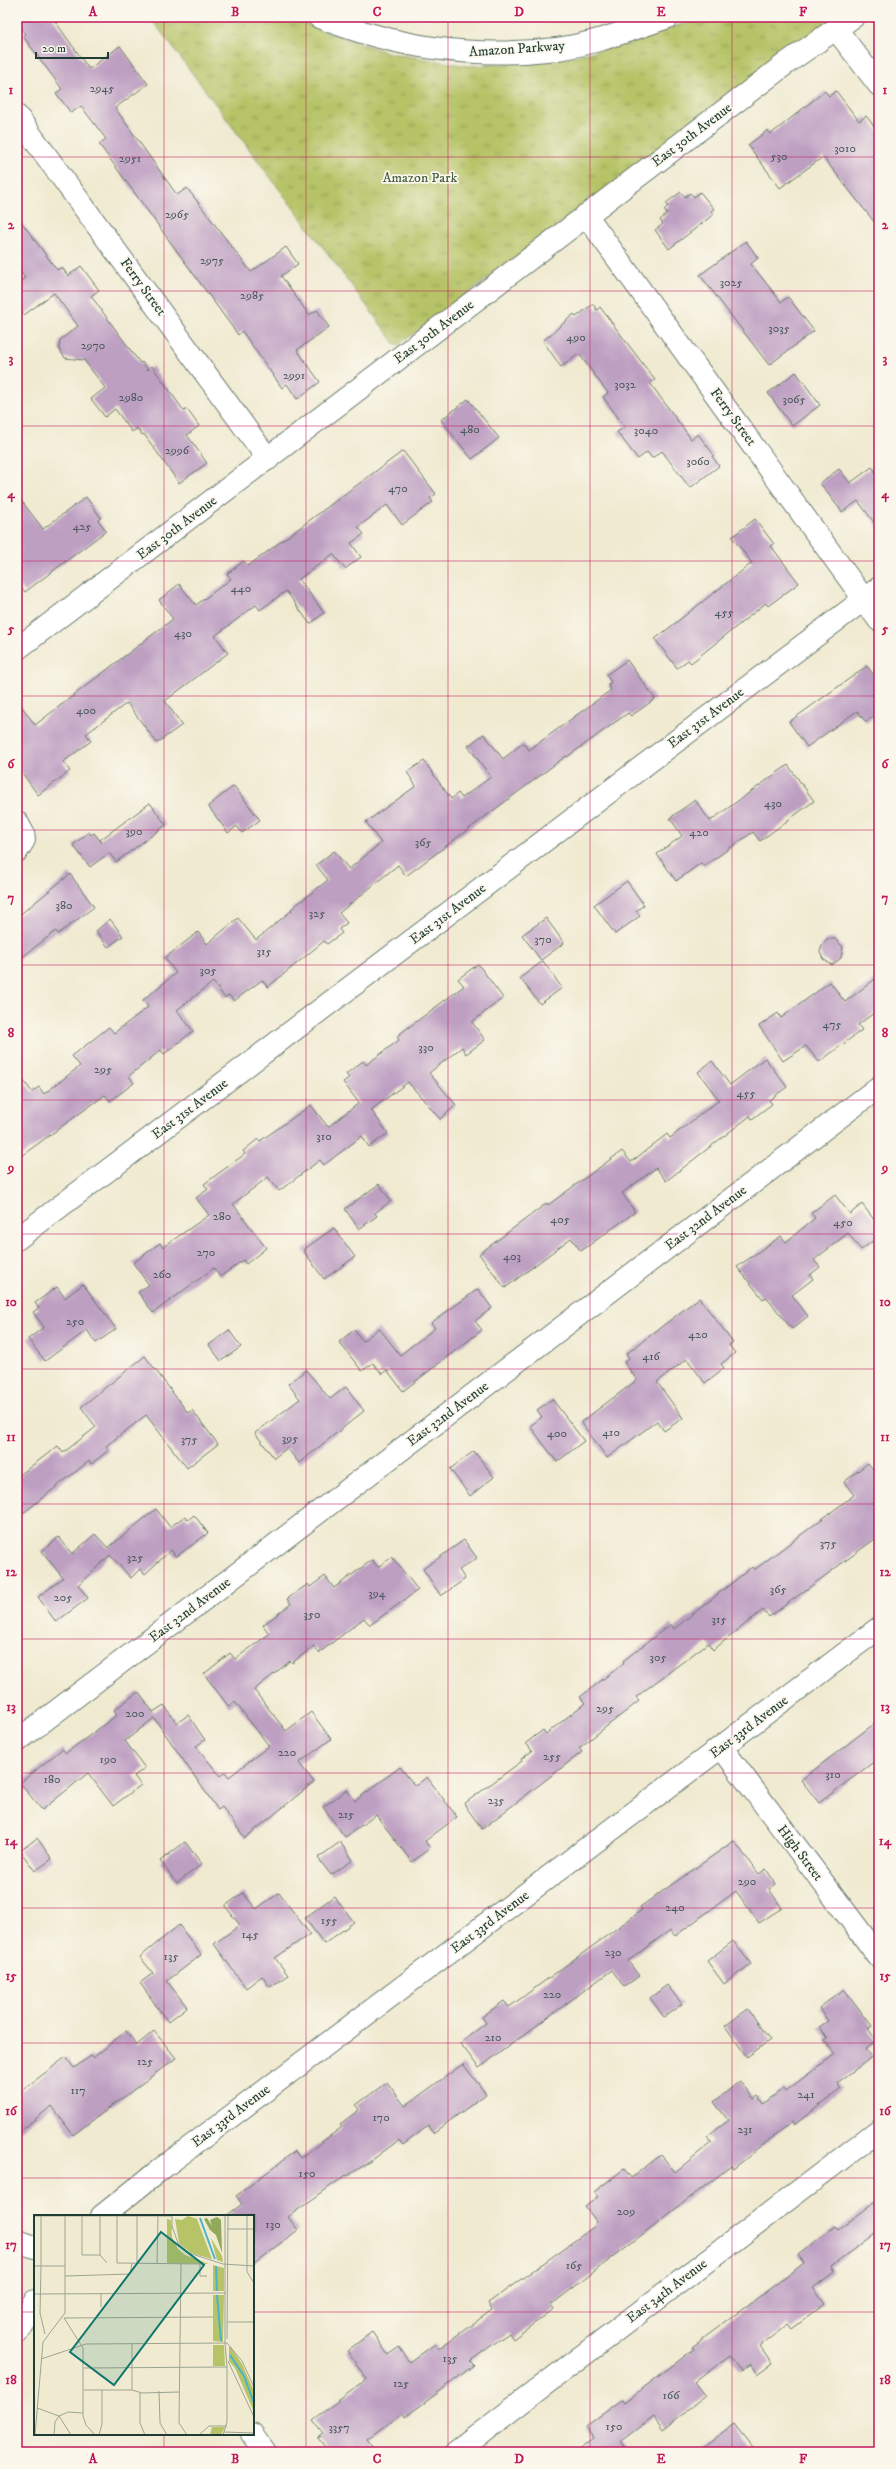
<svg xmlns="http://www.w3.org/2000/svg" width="896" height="2469" font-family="'IM FELL DW Pica',serif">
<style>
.grass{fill:url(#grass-tufts);stroke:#6a804d}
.building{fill:#bd9fc2}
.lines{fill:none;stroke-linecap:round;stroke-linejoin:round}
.minor-casing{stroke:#687a6b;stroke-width:24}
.tertiary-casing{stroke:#687a6b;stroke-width:24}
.secondary-casing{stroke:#687a6b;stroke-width:24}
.minor{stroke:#fff;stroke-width:22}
.tertiary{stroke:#fff;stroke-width:22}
.secondary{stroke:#fff;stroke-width:22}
.grid{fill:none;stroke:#c2185b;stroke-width:1;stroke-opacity:0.55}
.labels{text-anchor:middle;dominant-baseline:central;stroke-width:3.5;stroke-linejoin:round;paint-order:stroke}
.number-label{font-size:12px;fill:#465658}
.street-label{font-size:14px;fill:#1f3d34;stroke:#fbf7ec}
.park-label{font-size:14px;fill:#455e40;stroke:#fbf7ec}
.inset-river{fill:none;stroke:#4bb3ca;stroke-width:2}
.inset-road{fill:none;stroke:#9ca592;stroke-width:1}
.view{fill:#0f766e;fill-opacity:0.15;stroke:#0f766e;stroke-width:2}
.inset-edge{fill:none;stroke:#1f3d34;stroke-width:2}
.neatline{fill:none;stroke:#c2185b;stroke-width:1.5}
.grid-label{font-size:13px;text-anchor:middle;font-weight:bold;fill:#c2185b}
</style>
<defs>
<pattern id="grass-tufts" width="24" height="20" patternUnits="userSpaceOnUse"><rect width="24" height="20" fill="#b6c366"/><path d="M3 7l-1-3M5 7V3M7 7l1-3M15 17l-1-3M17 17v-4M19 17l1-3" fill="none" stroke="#93a055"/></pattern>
</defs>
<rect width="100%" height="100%" fill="#fbf7ec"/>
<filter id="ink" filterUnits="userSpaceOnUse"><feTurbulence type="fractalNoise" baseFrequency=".025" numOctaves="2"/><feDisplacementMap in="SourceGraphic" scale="8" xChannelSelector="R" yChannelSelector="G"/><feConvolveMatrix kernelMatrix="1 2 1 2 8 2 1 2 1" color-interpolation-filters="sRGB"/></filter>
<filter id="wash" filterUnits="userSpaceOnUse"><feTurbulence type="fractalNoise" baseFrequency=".012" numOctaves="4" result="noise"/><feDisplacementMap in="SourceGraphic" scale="16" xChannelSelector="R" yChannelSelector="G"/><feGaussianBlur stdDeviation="0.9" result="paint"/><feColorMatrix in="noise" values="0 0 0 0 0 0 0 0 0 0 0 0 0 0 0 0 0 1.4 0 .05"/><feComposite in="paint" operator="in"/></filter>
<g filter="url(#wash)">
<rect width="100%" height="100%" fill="#f0ead1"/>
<path class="grass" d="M150,17h141l32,14 66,22 79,13 85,-5 73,-17 76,-27h136l-441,329z"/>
<g id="blocks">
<g class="building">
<path d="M17,17h35l37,52 31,-23 28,38 -33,24 62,87 10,-7 64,84 35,-25 12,17 -17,12 28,39 8,-5 12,17 -32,23 23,32 -23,17 -10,-15 -5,4 -40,-57 -4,4 -139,-191 7,-5 -25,-33 -10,7 -15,-20 6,-4 -39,-53 3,-2 -9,-12z"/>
<path d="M825,91l4,5 7,-5 23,30 7,-5 13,16v96l-56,-71 -43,31 -32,-43 20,-15 3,4z"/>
<path d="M681,192l4,5 5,-4 4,4 6,-5 14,17 -3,2 3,3 -45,35 -14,-19 8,-6 -3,-4 7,-6 -3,-4 4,-4 -2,-3z"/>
<path d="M17,216l40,54 5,-3 6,9 13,-10 18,24 -8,6 49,67 2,-1 6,8 4,-4 32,45 3,-2 12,17 -12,9 20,28 -28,20 -35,-49 -2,1 -5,-7 -5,4 -17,-23 -10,8 -14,-18 14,-11 -21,-28 -19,-2 -6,-9 1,-9 18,-14 -24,-33 -30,22 -7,-10v-21l8,-6 -8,-11z"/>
<path d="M746,241l12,17 -7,6 30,38 7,-5 26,34 -45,34 -69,-90z"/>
<path d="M593,304l4,6 3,-3 55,73 -5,3 41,56 7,-5 16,21 -2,1 7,10 -29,22 -28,-37 -10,7 -5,-6 -9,7 -21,-27 8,-5 -22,-30 5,-4 -29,-39 -18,13 -18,-26 31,-27 2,3z"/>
<path d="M796,372l24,33 -28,21 -24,-33z"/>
<path d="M468,399l31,39 -27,21 -31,-39z"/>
<path d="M403,451l33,43 -6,4 3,4 -31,23 -15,-20 -29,22 6,7 -13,9 10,14 -16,12 -12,-15 -34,25 25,34 -14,11 -24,-33 -26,19 -4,-5 -41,31 13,17 -63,48 17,24 -25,18 -30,-40 -41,31 5,7 -28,21 7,9 -32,24 -21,-29v-66l18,25 138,-106 -14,-19 20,-16 17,21 35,-26 -4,-5 17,-13 4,5z"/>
<path d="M872,467l7,10v52l-21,-28 -16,11 -22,-29 19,-14 11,14z"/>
<path d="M17,495l26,34 43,-32 15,21 -3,2 8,11 -81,61 -8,-10z"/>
<path d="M755,519l19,25 -3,2 28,37 -31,23 -2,-3 -75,60 -3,-3 -11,8 -22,-29 97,-76 -20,-26z"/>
<path d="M627,660l28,39 -24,17 -3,-3 -61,44 -1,-1 -160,120 -8,-11 -59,48 8,10 -8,6 3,4 -15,11 -3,-3 -56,46 -6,-7 -28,21 -5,-6 -4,3 -12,-16 -36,28 16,21 -29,23 -3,-4 -32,26 5,7 -24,18 -5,-6 -88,64v-87l15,20 7,-5 5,7 36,-28 -8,-10 37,-29 5,6 34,-26 -5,-7 33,-27 -11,-15 33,-26 9,12 31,-26 18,22 36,-30 -1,-1 37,-29 -12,-15 18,-14 15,18 32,-26 -15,-21 50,-36 -9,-14 17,-11 27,38 7,-6 4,5 29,-21 -23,-31 16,-12 19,25 20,-16 6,7 82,-60 -3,-5 3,-3 -5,-7z"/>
<path d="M867,666l12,16v30l-13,10 -9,-11 -50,36 -18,-25z"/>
<path d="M788,765l26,36 -54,40 -7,-9 -49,34 -3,-3 -25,18 -19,-27 25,-18 -12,-18 25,-18 15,21z"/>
<path d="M234,786l26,34 -18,13 -5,-7 -9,7 -20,-27z"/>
<path d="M150,803l16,22 -50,37 -7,-9 -19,14 -17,-22 16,-13 2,3 3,-2 8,10 -2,-3z"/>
<path d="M70,874l24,33 -36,27 -2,-3 -39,30v-44z"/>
<path d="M627,881l17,24 -8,6 4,5 -25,18 -21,-29z"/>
<path d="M546,918l18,25 -23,17 -19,-25z"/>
<path d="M110,919l13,17 -15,11 -12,-16z"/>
<path d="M827,939h8l8,8 -2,11 -9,7 -9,-6 -3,-7 2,-7z"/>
<path d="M543,961l19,27 -22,16 -20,-26z"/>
<path d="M478,964l25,34 -31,24 13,18 -19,14 -4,-7 -33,26 27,32 -16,14 -32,-37 -37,28 17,23 -19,14 -7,-11 -38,29 -4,-5 -41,31 -11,-14 -35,27 33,44 -20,16 -3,-4 -23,17 -6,-9 -61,45 -15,-21 11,-7 -16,-22 27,-20 3,4 46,-32 -13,-17 12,-9 -4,-5 41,-30 -2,-3 15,-12 2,2 51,-36 17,22 31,-24 -16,-21 6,-4 -3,-4 17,-13 3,4 33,-25 -2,-3 4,-4 63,-47 -6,-7z"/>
<path d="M879,976v33l-21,16 4,5 -43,32 -13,-16 -23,15 -24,-35 19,-13 3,5 49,-36 15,20z"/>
<path d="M765,1058l22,29 -18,13 3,4 -20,15 -2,-3 -84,65 -10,-13 -34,25 13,19 -54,39 -10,-13 -66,50 -26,-34 68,-51 1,2 74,-54 9,11 36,-28 3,4 49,-38 -21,-28 14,-11 18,24z"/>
<path d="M379,1184l12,17 -16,12 2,3 -18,13 -14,-20z"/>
<path d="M835,1195l15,19 12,-10 17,22v10l-18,14 -13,-17 -34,27 6,7 -10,8 3,4 -21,16 16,21 -16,13 -26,-32 -3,2 -26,-32 44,-31 5,6 29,-24 -4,-5z"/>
<path d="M334,1228l21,29 -31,22 -21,-29z"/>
<path d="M83,1284l33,45 -20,14 -9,-13 -42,31 -17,-22 16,-12 -11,-15 6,-4 -4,-5 22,-16 8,11z"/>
<path d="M478,1289l14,19 -17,13 7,9 -79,61 -16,-21 -5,4 -9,-11 -11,8 -23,-29 15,-12 9,11 16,-13 21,27 35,-27 -4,-5z"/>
<path d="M699,1298l34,44 -4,3 6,8 -14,11 3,4 -19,15 -18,-24 -30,23 26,36 -19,13 -7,-10 -50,37 -26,-36 56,-42 -13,-18 5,-4 -3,-4z"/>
<path d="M229,1330l12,17 -20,14 -12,-16z"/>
<path d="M145,1356l43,57 4,-3 26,34 -31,24 -41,-53 -40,31 3,4 -18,14 -2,-3 -72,57v-41l41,-31 5,7 33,-26 -15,-20z"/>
<path d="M306,1370l24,29 16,-12 18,24 -65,52 -12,-15 -13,10 -19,-25 45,-34 -12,-15z"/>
<path d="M552,1399l32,42 -27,21 -27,-36 12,-9 -5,-7z"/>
<path d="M474,1451l20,26 -24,19 -20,-27z"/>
<path d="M868,1463l11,14v59l-110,81 -6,-7 -50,40 -5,-7 -72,54 3,4 -60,47 3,4 -100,77 -18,-25 58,-43 -1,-2 11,-8 -6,-8 17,-13 3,4 39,-31 -5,-6 44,-34 -1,-2 48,-37 3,5 78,-62 2,3 100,-75 -10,-13z"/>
<path d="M156,1509l14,18 15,-11 3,4 6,-5 14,18 -32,24 -5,-7 -26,24 -5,-5 -9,9 -21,-23 -32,30 10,13 -32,24 -18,-25 25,-19 -21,-27 17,-14 13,17 23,-20 13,14z"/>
<path d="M464,1540l13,18 -18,12 6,9 -24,17 -18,-27z"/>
<path d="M392,1557l26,33 -48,35 -6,-7 -45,35 -5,-7 -22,17 -2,-2 -36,29 32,41 25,-19 20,27 -32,24 15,19 -69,56 -23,-31 -4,3 -64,-92 -29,23 20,27 -11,8 7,9 -28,21 -25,-33 -46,37 -22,-27 42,-34 4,4 51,-38 -3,-5 24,-18 15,20 11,-7 13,18 11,-8 17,25 -9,6 24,30 5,-4 4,5 40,-31 -34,-44 -6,5 -25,-33 26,-21 5,6 34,-25 -6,-9 28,-21 -4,-5 21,-15 2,3 15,-11 9,12 38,-28 6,7z"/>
<path d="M879,1720v38l-60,45 -18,-23z"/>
<path d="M400,1767l15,19 12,-9 30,40 -32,24 5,7 -18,14 -36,-47 -31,22 -22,-30 24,-17 8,11z"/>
<path d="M37,1838l15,21 -17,12 -15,-20z"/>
<path d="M734,1841l25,33 7,-5 10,15 -7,5 13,19 -23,15 -23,-32 -61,45 -5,-6 -42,31 11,15 -15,11 -12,-17 -133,98 -19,-25 26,-20 -4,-6 22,-16 5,6 133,-97 -2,-3z"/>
<path d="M185,1842l17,22 -25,19 -17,-22z"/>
<path d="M340,1842l13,18 -22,15 -13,-17z"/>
<path d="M243,1893l13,16 23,-16 31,41 -35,24 13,17 -18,12 -8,-11 -16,12 -32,-44 26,-19 -15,-19z"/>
<path d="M334,1896l20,26 -30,22 -19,-26z"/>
<path d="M179,1925l22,30 -34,26 20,26 -19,15 -28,-39 13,-10 -13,-16z"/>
<path d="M733,1941l18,23 -27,20 -17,-23z"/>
<path d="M667,1985l15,19 -18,13 -14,-19z"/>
<path d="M844,1989l28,37 -4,3 9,12 -11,8 6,8 -35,26 4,6 -47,36 -2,-3 -59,47 -2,-3 -180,139 3,4 -41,30 -4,-6 -39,28 4,4 -39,30 -30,22 -2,-4 -35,26 10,13h-49l-11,-14 6,-4 -11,-14 54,-41 -20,-28 25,-19 16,23 11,-8 11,15 25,-18 3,5 54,-39 -4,-7 107,-77 -1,-1 3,-3 -12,-15 13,-10 -4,-5 30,-23 7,9 30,-23 14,17 37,-30 -5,-6 21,-16 -14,-18 26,-21 14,18 4,-3 5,8 21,-16 2,3 49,-37 -11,-14 3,-2 -8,-11 9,-6 -9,-13z"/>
<path d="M748,2009l22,31 -23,17 -22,-31z"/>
<path d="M126,2031l11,14 17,-14 22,27 -103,77 -21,-29 -35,27v-39l49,-37 8,11 17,-12 2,2z"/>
<path d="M463,2064l23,30 -53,39 -5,-7 -25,19 -4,-5 -31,23 -21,13 -1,-1 -58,42 10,13 -45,34v-48h-27l16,-12 -6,-8 59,-45 5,7 42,-31 -2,-3 19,-14 -3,-5 31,-23 18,24z"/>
<path d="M879,2199v32l-48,36 3,5 -21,16 12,16 -33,25 -4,-5 -28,22 12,17 -15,11 -7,-9 -9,6 -12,-15 -34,26 11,14 -43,33 -9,-13 -33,25 8,11h-52l17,-13 -9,-12 38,-28 2,3 69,-53 -2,-2 112,-84 -6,-8 37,-28 3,3z"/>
<path d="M734,2424l22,28h-59z"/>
</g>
</g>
</g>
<g filter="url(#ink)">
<use href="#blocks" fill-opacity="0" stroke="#687a6b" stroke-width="1"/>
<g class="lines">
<defs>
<g id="minor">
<path d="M836,29l43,56"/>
<path d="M17,116l251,343"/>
<path d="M586,215l293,405"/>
<path d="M17,649l771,-587 65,-45"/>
<path d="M17,822l6,11 1,7 -7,11"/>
<path d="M17,1239l862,-651"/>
<path d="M17,1741l862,-654"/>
<path d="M722,1748l157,209"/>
<path d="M102,2216l59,-47 718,-541"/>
<path d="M17,2332l18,-31"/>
<path d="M456,2452l423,-322"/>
</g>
<g id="tertiary">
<path d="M17,2241l18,6"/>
<path d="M252,2434l13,18"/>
</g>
<path id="secondary" d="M319,17c79,31 153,42 238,32 38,-5 75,-20 111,-32"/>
</defs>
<use href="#minor" class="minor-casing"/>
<use href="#tertiary" class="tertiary-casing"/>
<use href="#secondary" class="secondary-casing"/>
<use href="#minor" class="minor"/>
<use href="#tertiary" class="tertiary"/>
<use href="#secondary" class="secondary"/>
</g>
</g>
<path class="grid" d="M164,17v2199M306,17v2435M448,17v2435M590,17v2435M732,17v2435M17,157h862M17,291h862M17,426h862M17,561h862M17,696h862M17,830h862M17,965h862M17,1100h862M17,1234h862M17,1369h862M17,1504h862M17,1639h862M17,1773h862M17,1908h862M17,2043h862M17,2178h862M17,2312h18M253,2312h626M164,2434v18"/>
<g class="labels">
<g class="number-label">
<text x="102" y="88">2945</text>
<text x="845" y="148">3010</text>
<text x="779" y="156">530</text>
<text x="130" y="158">2951</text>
<text x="177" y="214">2965</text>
<text x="212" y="260">2975</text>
<text x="731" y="282">3025</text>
<text x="252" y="295">2985</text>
<text x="779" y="328">3035</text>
<text x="576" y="337">490</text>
<text x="93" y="345">2970</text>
<text x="294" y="375">2991</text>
<text x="625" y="384">3032</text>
<text x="131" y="397">2980</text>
<text x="794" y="399">3065</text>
<text x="470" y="429">480</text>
<text x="646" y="430">3040</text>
<text x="177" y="450">2996</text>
<text x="698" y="461">3060</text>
<text x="398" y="488">470</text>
<text x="82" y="526">425</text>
<text x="241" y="588">440</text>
<text x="724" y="612">455</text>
<text x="183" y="633">430</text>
<text x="86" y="710">400</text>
<text x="773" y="803">430</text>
<text x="134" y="831">390</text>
<text x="699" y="832">420</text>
<text x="423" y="842">365</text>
<text x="64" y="905">380</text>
<text x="317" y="913">325</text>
<text x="543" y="939">370</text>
<text x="264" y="951">315</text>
<text x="208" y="970">305</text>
<text x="832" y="1024">475</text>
<text x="426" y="1047">330</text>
<text x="103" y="1069">295</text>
<text x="746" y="1093">455</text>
<text x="324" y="1136">310</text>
<text x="222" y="1216">280</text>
<text x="560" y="1219">405</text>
<text x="843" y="1222">450</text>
<text x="206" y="1252">270</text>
<text x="512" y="1256">403</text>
<text x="162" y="1274">260</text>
<text x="75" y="1321">250</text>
<text x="698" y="1334">420</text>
<text x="651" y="1356">416</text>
<text x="611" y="1432">410</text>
<text x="557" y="1433">400</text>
<text x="290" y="1438">395</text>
<text x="189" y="1439">375</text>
<text x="828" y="1543">375</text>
<text x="135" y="1557">325</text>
<text x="778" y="1589">365</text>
<text x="377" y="1593">394</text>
<text x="63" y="1597">205</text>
<text x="312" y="1614">350</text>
<text x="719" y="1619">315</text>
<text x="658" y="1657">305</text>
<text x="605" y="1708">295</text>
<text x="135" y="1713">200</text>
<text x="287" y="1752">220</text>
<text x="552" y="1756">255</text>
<text x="108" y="1759">190</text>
<text x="833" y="1774">310</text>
<text x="52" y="1779">180</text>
<text x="496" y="1800">235</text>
<text x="346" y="1814">215</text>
<text x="747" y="1881">290</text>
<text x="675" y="1907">240</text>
<text x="329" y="1920">155</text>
<text x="250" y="1934">145</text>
<text x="613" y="1952">230</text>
<text x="171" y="1956">135</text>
<text x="552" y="1994">220</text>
<text x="493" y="2037">210</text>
<text x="145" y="2061">125</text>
<text x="78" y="2090">117</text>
<text x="806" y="2094">241</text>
<text x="381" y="2117">170</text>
<text x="745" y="2129">231</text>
<text x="307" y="2173">150</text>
<text x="626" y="2211">209</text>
<text x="273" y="2224">130</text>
<text x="574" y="2265">165</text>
<text x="450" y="2358">135</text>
<text x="401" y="2383">125</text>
<text x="671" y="2395">166</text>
<text x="614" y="2426">150</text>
<text x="339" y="2427">3357</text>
</g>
<g class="street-label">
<text transform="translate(517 49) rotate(-4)">Amazon Parkway</text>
<text transform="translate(692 135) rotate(-37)">East 30th Avenue</text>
<text transform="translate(143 287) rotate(54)">Ferry Street</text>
<text transform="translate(434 332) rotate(-37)">East 30th Avenue</text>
<text transform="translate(733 417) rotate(54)">Ferry Street</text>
<text transform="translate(177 528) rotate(-37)">East 30th Avenue</text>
<text transform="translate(706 718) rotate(-37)">East 31st Avenue</text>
<text transform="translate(448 914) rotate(-37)">East 31st Avenue</text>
<text transform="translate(190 1109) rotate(-37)">East 31st Avenue</text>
<text transform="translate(706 1218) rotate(-37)">East 32nd Avenue</text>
<text transform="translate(448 1414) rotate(-37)">East 32nd Avenue</text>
<text transform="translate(190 1610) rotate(-37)">East 32nd Avenue</text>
<text transform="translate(749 1727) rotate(-37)">East 33rd Avenue</text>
<text transform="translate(800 1853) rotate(53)">High Street</text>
<text transform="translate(490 1922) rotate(-37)">East 33rd Avenue</text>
<text transform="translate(231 2116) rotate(-37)">East 33rd Avenue</text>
<text transform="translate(667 2291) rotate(-37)">East 34th Avenue</text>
</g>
<g class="park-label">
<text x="420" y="178">Amazon Park</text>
</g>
</g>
<g transform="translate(34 2215)">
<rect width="220" height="220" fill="#f0ead1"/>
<path d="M154,1l9,3 15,40 -21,-6 -12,-10 -4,-24 7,1zM133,4l4,1 1,17 6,12 7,6 24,9 -42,-1zM177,23l11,18 1,6 -6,-2zM179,50l11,3v23h-11zM179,80h11l-1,47 -10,-1zM179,130h11l1,21h-12zM195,132h2l11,17 12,27v21l-19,-44 -6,-7zM178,212h13l-4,8h-11z" fill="#b6c366"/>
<path d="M183,2l4,3 1,33 -6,-18 -6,-5 -6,-11 3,-1 5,8 -2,-6z" fill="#90a95b"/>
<path class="inset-river" d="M166,3l15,41M182,51l1,25M183,80l4,46M196,140l14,21 10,27"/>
<path class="inset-road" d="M48,0v40h18l7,8M66,0v40M83,0v48l86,1M191,0v128l2,24M213,0v57l7,11M0,1h138M7,1v50M138,11l6,17 11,10 34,11 31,2M138,14v-14M193,14h27M103,49v-49M123,49l1,-49M147,49l-2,159 8,12M166,49v12h7M0,51h31M7,51l-1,47 5,21M31,61l65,-2 2,-10M67,78v14M0,79l192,-1M220,95v23M30,103l150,-1M30,103l19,30v68l3,9 9,10M193,107h27M193,124l1,-124M7,144l45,-15 141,-1 15,18 12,26M194,146l26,56M50,153l143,-1v55l-4,13M50,175h48l10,3 37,-1M98,175v-46M125,176l1,32 7,12M106,178v30l5,12M3,193l22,8 9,-4 15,1M190,217l30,1M1,220l8,-93 22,-29v-98M20,220l1,-13 4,-6 12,19M65,220l3,-11v-34M165,220l10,-9h18"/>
<path class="view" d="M127,17l43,33 -90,120 -44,-33z"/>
<rect width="220" height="220" class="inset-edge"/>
</g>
<rect width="896" height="2469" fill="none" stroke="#fbf7ec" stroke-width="44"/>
<path d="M36 52v6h72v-6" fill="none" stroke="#1f3d34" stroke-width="2"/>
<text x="42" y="52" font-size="12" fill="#1f3d34" stroke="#fbf7ec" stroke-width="3" paint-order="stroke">20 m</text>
<rect x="22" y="22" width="852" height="2425" class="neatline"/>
<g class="grid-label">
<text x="93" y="16">A</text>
<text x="235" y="16">B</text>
<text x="377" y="16">C</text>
<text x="519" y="16">D</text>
<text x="661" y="16">E</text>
<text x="803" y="16">F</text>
<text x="11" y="94">1</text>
<text x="885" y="94">1</text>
<text x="11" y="229">2</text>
<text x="885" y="229">2</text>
<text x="11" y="363">3</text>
<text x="885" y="363">3</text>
<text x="11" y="498">4</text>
<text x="885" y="498">4</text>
<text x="11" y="633">5</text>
<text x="885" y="633">5</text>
<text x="11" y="768">6</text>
<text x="885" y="768">6</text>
<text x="11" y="902">7</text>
<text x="885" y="902">7</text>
<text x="11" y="1037">8</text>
<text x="885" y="1037">8</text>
<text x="11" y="1172">9</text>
<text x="885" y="1172">9</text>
<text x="11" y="1306">10</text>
<text x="885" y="1306">10</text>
<text x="11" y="1441">11</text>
<text x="885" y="1441">11</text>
<text x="11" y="1576">12</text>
<text x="885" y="1576">12</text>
<text x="11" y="1711">13</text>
<text x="885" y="1711">13</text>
<text x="11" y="1845">14</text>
<text x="885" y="1845">14</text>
<text x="11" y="1980">15</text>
<text x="885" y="1980">15</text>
<text x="11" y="2115">16</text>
<text x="885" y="2115">16</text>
<text x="11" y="2249">17</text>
<text x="885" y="2249">17</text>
<text x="11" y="2384">18</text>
<text x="885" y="2384">18</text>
<text x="93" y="2463">A</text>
<text x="235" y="2463">B</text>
<text x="377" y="2463">C</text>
<text x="519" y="2463">D</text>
<text x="661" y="2463">E</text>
<text x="803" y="2463">F</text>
</g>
</svg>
